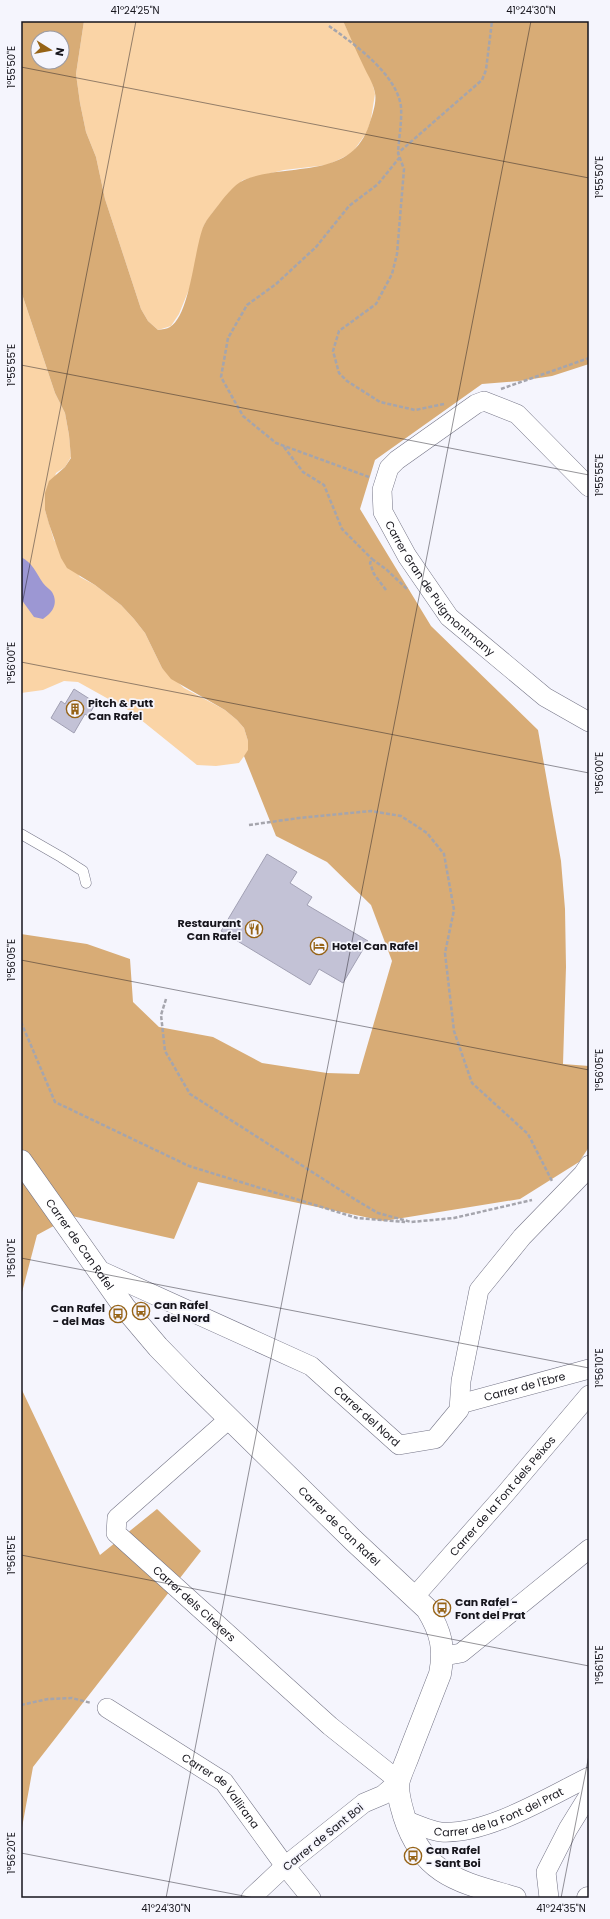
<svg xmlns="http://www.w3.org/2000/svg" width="610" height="1919" font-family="Poppins,sans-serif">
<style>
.green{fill:#fad4a6}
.forest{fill:#d8ac76;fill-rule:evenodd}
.water{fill:#9c97d3}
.building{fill:#c3c2d6;stroke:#a1a0b3}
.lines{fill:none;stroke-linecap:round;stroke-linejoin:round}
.service-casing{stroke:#757587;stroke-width:11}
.minor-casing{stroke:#757587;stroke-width:20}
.tertiary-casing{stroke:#757587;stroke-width:23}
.path{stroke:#a5a5ad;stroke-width:2.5;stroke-dasharray:4 2;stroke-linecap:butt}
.service{stroke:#fff;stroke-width:10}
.minor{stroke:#fff;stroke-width:19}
.tertiary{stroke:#fff;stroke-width:22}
.ticks{fill:none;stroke:#16151c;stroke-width:1;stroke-opacity:0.45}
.labels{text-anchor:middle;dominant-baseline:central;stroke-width:3.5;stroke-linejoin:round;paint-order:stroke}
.street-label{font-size:11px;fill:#16151c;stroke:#f5f5fd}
.poi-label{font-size:11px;font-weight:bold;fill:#16151c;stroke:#f5f5fd;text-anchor:start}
.neatline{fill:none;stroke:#16151c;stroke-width:1.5}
.ticks-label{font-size:10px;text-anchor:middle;fill:#16151c}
</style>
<rect width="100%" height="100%" fill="#f5f5fd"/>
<g class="green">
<path d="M84,21h259l29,60 3,13 -4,25 -4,13 -15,21 -12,6 -13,6 -43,5 -41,10 -11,10 -19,22 -9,13 -14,62 -11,27 -8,12 -13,4 -10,-9 -7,-12 -36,-110 -9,-42 -10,-25 -6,-29 -4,-29z"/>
<path d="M21,291l34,102 10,20 4,22 2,22 -6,10 -9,6 -11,37 9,30 26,37 15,8 26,20 13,14 11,14 17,35 22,20 41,22 12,10 7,8 4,13v10l-9,12 -23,3 -19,-1 -67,-54 -52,-29 -14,-1 -21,9 -22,3z"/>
</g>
<g class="forest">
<path d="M21,21h63l-8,53 4,29 6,29 10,25 9,42 36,110 7,12 10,9c4,-1 9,-1 12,-3 21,-13 24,-80 34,-102 3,-6 8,-12 12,-17 8,-10 17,-23 28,-28 43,-18 107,1 125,-55 3,-9 8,-23 6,-32 -2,-11 -8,-19 -12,-28 -7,-14 -13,-29 -20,-44h246v343l-37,12 -33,5 -37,3 -107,76 -15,49 71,117 107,104 23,131 4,48 1,58 -3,97 26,2v81l-10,15 -59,37 -136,22 -186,-39 -24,57 -102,-23 -35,19 -16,61v-362l66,10 43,15 3,43 26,25 54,10 49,26 65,10 32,1 33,-113 -21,-56 -44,-43 -51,-26 -32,-80 4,-6v-9l-4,-13 -7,-8 -12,-10 -54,-31 -9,-11 -17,-35 -11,-14 -13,-14 -26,-20 -28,-17 -6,-10 -12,-34 -4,-14v-17l4,-12 16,-14 6,-9 -2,-23 -4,-22 -10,-20 -34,-102zM38,38h24v24h-24z"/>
<path d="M21,1388l79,167 57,-46 44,42 -168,216 -12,66z"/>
</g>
<path class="water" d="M21,557c12,6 15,16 22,26 3,4 7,6 9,9 7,12 0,21 -9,27l-9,-2 -13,-18z"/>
<g class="building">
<path d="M74,689l22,14 -8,13 -3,-2 -11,19 -23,-15 10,-17 4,3z"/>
<path d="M267,854l30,18 -7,11 22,14 -5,8 61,36 -25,42 -24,-14 -9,16 -89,-54z"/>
</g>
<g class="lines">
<defs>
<path id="service" d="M21,834l40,23 22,14 3,12"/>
<g id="minor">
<path id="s1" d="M589,487l-72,-73 -33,-13 -8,3 -79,56 -8,8 -7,22 1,22 24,44 42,61 96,80 44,25"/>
<path id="s2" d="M97,1269l214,97 88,79 36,-6 24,-29 2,-29 18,-91 43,-53 61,-63 6,-9"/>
<path id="s3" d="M460,1404l129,-35"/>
<path id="s4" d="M229,1419l-112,99 -1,15 214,193 69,55 -16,14 -19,8 -79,63 -34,32"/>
<path id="s5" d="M415,1596l91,-103 83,-98"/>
<path d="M444,1656l17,-3 128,-104"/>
<path id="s6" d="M107,1708l117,74 61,84 26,32"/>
<path id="s7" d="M406,1821c11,3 24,10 35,11 46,3 107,-35 148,-55"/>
<path d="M549,1898l-3,-26 22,-43 21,-34"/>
</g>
<g id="tertiary">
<path id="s8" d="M21,1161l104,147 33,39 35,36 160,157 74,69c14,23 18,39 13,65 -10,26 -20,51 -30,77 -3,9 -8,19 -11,29 -3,11 2,25 5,36 19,60 57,66 111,82"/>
<path d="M588,1898h1"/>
</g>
</defs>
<use href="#service" class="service-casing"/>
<use href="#minor" class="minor-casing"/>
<use href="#tertiary" class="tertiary-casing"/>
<g class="path">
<path d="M329,26c25,18 68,48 72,81 1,14 -2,31 -3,45"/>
<path d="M501,389l88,-31"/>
<path d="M444,404l-29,6 -35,-8 -33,-21 -8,-8 -6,-22 6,-20 37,-27 16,-30 5,-20 7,-85 -6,-16 84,-73 4,-10 6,-49"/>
<path d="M284,447l19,25 21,13 18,44 30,30"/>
<path d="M369,477l-93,-34 -33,-27 -22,-39 7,-39 19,-33 29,-21 40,-37 33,-41 29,-22 22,-27"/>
<path d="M386,590l-12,-16 -4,-11 2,-4 15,11 21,20"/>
<path d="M249,825l50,-7 72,-7 30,5 26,17 17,21 10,56 -9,43 9,78 18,52 56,51 24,47"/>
<path d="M166,999l-5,16 4,36 25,43 166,106 22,13 33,9 43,-4 78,-18"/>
<path d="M21,1022l34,80 134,64 168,52 48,4"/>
<path d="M21,1705l27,-6 24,-1 19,5"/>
</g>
<use href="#service" class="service"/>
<use href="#minor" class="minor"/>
<use href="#tertiary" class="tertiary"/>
</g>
<path class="ticks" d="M21,67l568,111M21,365l568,110M21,610l115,-589M21,662l568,111M21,960l568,110M21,1258l568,110M21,1555l568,111M21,1853l233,45M166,1898l365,-1877M561,1898l28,-143"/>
<defs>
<symbol id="building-ring" viewBox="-11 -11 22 22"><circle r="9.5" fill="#f5f5fd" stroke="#966316" stroke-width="1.5"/><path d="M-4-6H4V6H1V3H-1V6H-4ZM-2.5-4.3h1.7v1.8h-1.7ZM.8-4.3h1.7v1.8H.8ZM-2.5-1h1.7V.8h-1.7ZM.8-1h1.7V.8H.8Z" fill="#966316"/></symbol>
<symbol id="restaurant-ring" viewBox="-11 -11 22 22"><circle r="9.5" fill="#f5f5fd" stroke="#966316" stroke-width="1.5"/><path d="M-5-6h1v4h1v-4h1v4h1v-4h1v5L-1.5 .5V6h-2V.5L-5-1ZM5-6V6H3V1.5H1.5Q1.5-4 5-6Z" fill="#966316"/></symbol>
<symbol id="hotel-ring" viewBox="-11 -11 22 22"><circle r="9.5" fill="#f5f5fd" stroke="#966316" stroke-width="1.5"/><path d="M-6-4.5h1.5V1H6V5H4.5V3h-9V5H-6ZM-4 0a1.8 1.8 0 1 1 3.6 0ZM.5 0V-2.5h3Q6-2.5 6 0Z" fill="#966316"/></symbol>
<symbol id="bus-ring" viewBox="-11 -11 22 22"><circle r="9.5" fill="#f5f5fd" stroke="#966316" stroke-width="1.5"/><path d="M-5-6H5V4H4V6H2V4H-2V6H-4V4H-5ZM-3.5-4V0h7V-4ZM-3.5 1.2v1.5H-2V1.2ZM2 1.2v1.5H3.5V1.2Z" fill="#966316"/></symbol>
</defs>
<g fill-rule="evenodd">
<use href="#building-ring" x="65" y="699" width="20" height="20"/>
<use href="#restaurant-ring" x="244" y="919" width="20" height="20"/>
<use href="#hotel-ring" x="309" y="936" width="20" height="20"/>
<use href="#bus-ring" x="131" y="1301" width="20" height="20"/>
<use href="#bus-ring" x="108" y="1304" width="20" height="20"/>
<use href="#bus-ring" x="432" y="1598" width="20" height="20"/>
<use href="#bus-ring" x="403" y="1846" width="20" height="20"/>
</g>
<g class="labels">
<g class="street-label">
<text stroke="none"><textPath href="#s1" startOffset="396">Carrer Gran de Puigmontmany</textPath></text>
<text stroke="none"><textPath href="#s8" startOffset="102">Carrer de Can Rafel</textPath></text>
<text stroke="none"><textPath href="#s3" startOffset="67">Carrer de l'Ebre</textPath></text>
<text stroke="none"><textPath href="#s2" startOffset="310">Carrer del Nord</textPath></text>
<text stroke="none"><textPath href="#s5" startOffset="133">Carrer de la Font dels Peixos</textPath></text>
<text stroke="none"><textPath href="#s8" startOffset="486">Carrer de Can Rafel</textPath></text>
<text stroke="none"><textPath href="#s4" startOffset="270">Carrer dels Cirerers</textPath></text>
<text stroke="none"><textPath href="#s6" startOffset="142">Carrer de Vallirana</textPath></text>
<text stroke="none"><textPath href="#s7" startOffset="98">Carrer de la Font del Prat</textPath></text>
<text transform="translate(323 1837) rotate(-39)">Carrer de Sant Boi</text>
</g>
<g class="poi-label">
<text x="88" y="703">Pitch &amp; Putt<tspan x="88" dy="13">Can Rafel</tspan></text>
<text x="241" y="923" text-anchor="end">Restaurant<tspan x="241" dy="13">Can Rafel</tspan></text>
<text x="332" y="946">Hotel Can Rafel</text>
<text x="154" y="1305">Can Rafel<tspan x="154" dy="13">- del Nord</tspan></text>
<text x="105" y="1308" text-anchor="end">Can Rafel<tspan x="105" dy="13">- del Mas</tspan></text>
<text x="455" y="1602">Can Rafel -<tspan x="455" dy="13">Font del Prat</tspan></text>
<text x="426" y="1850">Can Rafel<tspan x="426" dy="13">- Sant Boi</tspan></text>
</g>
</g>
<rect width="610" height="1919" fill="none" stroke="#f5f5fd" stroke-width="44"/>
<g transform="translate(50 50) rotate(101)"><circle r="19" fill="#f5f5fd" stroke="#9c9ba3"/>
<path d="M0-3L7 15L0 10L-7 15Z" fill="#966316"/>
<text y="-6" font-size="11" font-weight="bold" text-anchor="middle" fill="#16151c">N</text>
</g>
<rect x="22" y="22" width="566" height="1875" class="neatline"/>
<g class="ticks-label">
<text x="135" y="14">41°24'25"N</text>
<text x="531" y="14">41°24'30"N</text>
<text transform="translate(11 67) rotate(-90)" y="4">1°55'50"E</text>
<text transform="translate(599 177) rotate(-90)" y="4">1°55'50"E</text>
<text transform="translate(11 365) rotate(-90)" y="4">1°55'55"E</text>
<text transform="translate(599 475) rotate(-90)" y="4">1°55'55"E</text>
<text transform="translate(11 663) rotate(-90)" y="4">1°56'00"E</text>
<text transform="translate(599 773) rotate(-90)" y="4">1°56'00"E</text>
<text transform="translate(11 960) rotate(-90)" y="4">1°56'05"E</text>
<text transform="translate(599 1070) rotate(-90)" y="4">1°56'05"E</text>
<text transform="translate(11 1258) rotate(-90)" y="4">1°56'10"E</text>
<text transform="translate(599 1368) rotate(-90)" y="4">1°56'10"E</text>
<text transform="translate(11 1555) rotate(-90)" y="4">1°56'15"E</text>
<text transform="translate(599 1665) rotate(-90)" y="4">1°56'15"E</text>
<text transform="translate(11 1853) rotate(-90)" y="4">1°56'20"E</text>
<text x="166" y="1912">41°24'30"N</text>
<text x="561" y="1912">41°24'35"N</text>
</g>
</svg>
